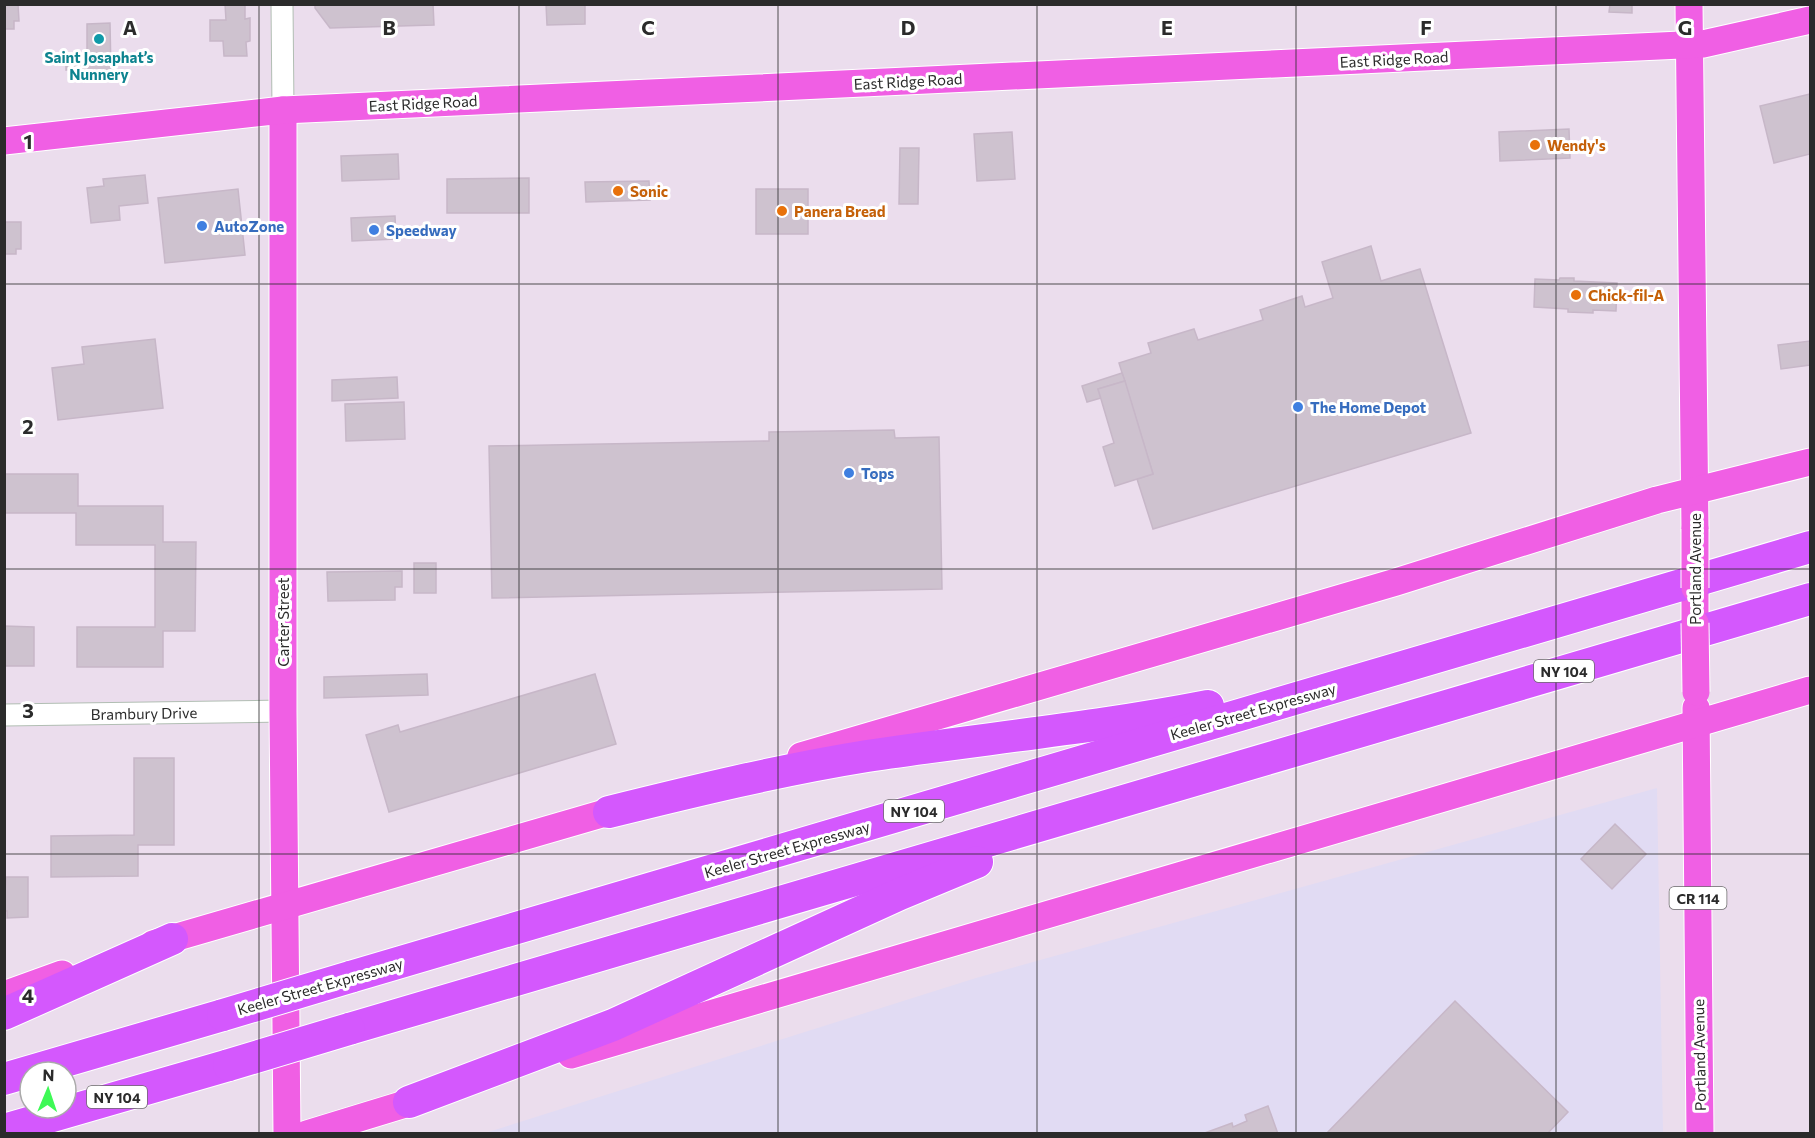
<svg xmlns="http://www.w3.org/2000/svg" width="1815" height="1138" font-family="Commissioner,sans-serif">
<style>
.medical{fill:#e1dbf3}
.building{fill:#cec2cf;stroke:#c7b7c8;stroke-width:1.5}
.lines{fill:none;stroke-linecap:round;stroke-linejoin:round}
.minor-casing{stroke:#b1beb3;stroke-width:23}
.major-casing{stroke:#fff;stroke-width:29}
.highway-casing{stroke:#fff;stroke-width:34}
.minor{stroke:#fff;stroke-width:21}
.major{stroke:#f05fe4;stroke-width:27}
.highway{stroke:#d458fd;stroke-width:32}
.major-bridge-casing{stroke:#fff;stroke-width:29;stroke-linecap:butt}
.highway-bridge-casing{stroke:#fff;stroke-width:34;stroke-linecap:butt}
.major-bridge{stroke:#f05fe4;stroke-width:27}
.highway-bridge{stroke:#d458fd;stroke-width:32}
.grid{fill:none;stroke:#2b2b2b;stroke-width:1.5;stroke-opacity:0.55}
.culture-dot{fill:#0f9aa8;stroke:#fff;stroke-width:2}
.food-dot{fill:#e8710a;stroke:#fff;stroke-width:2}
.shop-dot{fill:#3f7fe0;stroke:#fff;stroke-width:2}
.labels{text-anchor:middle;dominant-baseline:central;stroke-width:6;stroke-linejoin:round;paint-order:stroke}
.shield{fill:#fff;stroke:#6b6b6b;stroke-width:1.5}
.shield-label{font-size:14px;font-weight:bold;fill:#2b2b2b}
.culture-label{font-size:15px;font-weight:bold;fill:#0d838f;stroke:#fff}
.street-label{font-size:15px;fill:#2b2b2b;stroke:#fff}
.food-label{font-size:15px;font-weight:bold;fill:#c56008;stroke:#fff;text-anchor:start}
.shop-label{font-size:15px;font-weight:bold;fill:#366cbe;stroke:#fff;text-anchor:start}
.grid-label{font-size:20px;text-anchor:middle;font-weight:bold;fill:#2b2b2b;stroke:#fff;stroke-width:6;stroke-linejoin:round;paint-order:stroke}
</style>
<rect width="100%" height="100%" fill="#ebdded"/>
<path class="medical" d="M1657,788l6,345 -1181,1 494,-156z"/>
<g class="building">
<path d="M4,4h14l1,17h-5v8h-10z"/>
<path d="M225,4h20v15l5,-1v23l-4,1 1,14h-23l-1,-15h-13v-21h16z"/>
<path d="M315,4h118l1,21 -104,3 -15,-20z"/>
<path d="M546,4h39v20l-38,1z"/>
<path d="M1610,4h22v9l-23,-1z"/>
<path d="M110,23l1,49 -24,1v-4l-21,1v-16h21v-30z"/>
<path d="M1810,94v60l-36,9 -14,-57z"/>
<path d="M1569,129l1,29 -70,3 -1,-29z"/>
<path d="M1012,132l3,47 -38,2 -3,-47z"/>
<path d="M900,148h19l-1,56h-19z"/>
<path d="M398,154l1,25 -57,2 -1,-25z"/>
<path d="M145,175l3,28 -29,3 1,14 -29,3 -4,-35 17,-2 -1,-7z"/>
<path d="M529,178v35h-82v-34z"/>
<path d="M649,181l1,19 -64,2 -1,-20z"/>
<path d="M238,189l7,66 -80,8 -7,-65z"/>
<rect x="756" y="189" width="52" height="45"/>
<path d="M395,216l1,23 -44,2 -1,-23z"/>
<path d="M4,222h17v27h-5v5h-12z"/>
<path d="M1371,246l10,35 39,-12 51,164 -318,96 -16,-50 16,-5 -34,-111 32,-10 -3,-10 46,-14 4,11 65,-20 -3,-10 42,-14 3,11 28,-9 -11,-36z"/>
<path d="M1560,278h14v3l43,2 -1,28 -23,-1v3l-25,-1v-3l-34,-2 1,-28 24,1z"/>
<path d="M155,339l8,69 -105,12 -6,-52 32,-4 -2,-17z"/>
<path d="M1810,341v24l-29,4 -3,-24z"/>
<path d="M1122,373l3,8 -27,8 3,9 -14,4 -5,-16z"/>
<path d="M397,377l1,21 -66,3v-21z"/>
<path d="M1125,381l28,93 -38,12 -12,-39 11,-4 -16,-54z"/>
<path d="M404,402l1,37 -59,2 -1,-37z"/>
<path d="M894,430l1,8 44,-1 3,152 -450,9 -3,-152 280,-5v-9z"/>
<path d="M4,474h74v32h85v36h33l-1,89h-32v36h-86v-40h78v-82h-79v-32h-72z"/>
<rect x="414" y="563" width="22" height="30"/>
<path d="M402,571v16h-7v13l-67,1 -1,-29z"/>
<path d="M4,626l30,1v39h-30z"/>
<path d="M427,674l1,21 -104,3v-21z"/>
<path d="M595,674l21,70 -227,68 -23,-77 32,-10 2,7z"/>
<path d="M134,758h40v87h-36v31l-87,1v-41l83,-1z"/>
<path d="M1615,824l31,30 -34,35 -31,-30z"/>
<path d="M6,877h22v40l-21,1v-7h-3z"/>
<path d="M1455,1001l113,111 -21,22h-221z"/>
<path d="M1268,1106l10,28h-76l30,-11 1,4 14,-6 -2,-6z"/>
</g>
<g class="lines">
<defs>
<g id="minor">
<path d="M282,4l1,106"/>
<path d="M4,715l279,-4"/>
</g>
<g id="major">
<path d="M1689,4l6,525"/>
<path d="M283,110v601l4,423"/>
<path d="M4,141l279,-31 1420,-66 107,-24"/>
<path d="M1695,588v35"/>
<path d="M1696,708l4,426"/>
<path d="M801,756l595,-174 261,-82 153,-38"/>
<path d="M153,944l476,-138"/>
<path d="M4,995l58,-21"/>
<path d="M571,1055l1239,-365"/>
<path d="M307,1134l121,-37"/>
</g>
<g id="highway">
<path d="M609,812c85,-21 171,-42 258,-56 113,-17 228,-28 341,-50"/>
<path d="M350,977l1460,-430"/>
<path d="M4,1014l168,-75"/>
<path d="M349,1029l1461,-430"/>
<path d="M4,1079l219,-64"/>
<path d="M409,1102l204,-77 287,-131 77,-32"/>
<path d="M4,1130l225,-65"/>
</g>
</defs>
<use href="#minor" class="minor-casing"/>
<use href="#major" class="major-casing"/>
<use href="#highway" class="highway-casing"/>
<use href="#minor" class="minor"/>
<use href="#major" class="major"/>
<use href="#highway" class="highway"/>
<defs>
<g id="major-bridge">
<path d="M1695,529v59"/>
<path d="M1695,623l1,69"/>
</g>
<g id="highway-bridge">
<path d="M223,1015l127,-38"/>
<path d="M229,1065l120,-36"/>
</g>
</defs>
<use href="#major-bridge" class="major-bridge-casing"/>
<use href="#highway-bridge" class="highway-bridge-casing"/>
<use href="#major-bridge" class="major-bridge"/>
<use href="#highway-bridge" class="highway-bridge"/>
</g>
<path class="grid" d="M259,4v1130M519,4v1130M778,4v1130M1037,4v1130M1296,4v1130M1556,4v1130M4,284h1806M4,569h1806M4,854h1806"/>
<circle class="culture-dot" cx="99" cy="39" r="6"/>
<g class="food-dot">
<circle cx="1535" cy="145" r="6"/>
<circle cx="618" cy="191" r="6"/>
<circle cx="782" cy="211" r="6"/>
<circle cx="1576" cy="295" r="6"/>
</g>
<g class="shop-dot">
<circle cx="202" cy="226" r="6"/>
<circle cx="374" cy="230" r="6"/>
<circle cx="1298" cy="407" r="6"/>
<circle cx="849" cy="473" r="6"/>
</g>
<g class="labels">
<g class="shield">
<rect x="1534" y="660" width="60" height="22" rx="4.5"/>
<rect x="884" y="800" width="60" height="22" rx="4.5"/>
<rect x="1669.5" y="887" width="57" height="22" rx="4.5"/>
<rect x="87" y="1086" width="60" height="22" rx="4.5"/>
</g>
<g class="shield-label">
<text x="1564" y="671">NY 104</text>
<text x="914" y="811">NY 104</text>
<text x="1698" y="898">CR 114</text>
<text x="117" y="1097">NY 104</text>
</g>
<g class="culture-label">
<text x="99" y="57">Saint Josaphat’s<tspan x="99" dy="17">Nunnery</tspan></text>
</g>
<g class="street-label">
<text transform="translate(1394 59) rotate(-3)">East Ridge Road</text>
<text transform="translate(908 81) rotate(-3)">East Ridge Road</text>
<text transform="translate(423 103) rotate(-3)">East Ridge Road</text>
<text transform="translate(1695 569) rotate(-90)">Portland Avenue</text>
<text transform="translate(283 622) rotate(-90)">Carter Street</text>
<text transform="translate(1253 711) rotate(-16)">Keeler Street Expressway</text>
<text transform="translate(144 713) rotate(-1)">Brambury Drive</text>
<text transform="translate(787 849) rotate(-16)">Keeler Street Expressway</text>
<text transform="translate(320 986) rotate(-16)">Keeler Street Expressway</text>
<text transform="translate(1699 1055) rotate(-91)">Portland Avenue</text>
</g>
<g class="food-label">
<text x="1547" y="145">Wendy's</text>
<text x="630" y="191">Sonic</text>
<text x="794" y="211">Panera Bread</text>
<text x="1588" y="295">Chick-fil-A</text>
</g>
<g class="shop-label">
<text x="214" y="226">AutoZone</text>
<text x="386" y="230">Speedway</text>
<text x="1310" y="407">The Home Depot</text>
<text x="861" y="473">Tops</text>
</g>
</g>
<g class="grid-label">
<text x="130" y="35">A</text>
<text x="389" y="35">B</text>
<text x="648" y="35">C</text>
<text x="908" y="35">D</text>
<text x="1167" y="35">E</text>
<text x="1426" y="35">F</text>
<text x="1685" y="35">G</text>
<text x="28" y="149">1</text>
<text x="28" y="434">2</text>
<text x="28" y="718">3</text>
<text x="28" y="1003">4</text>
</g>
<rect width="1815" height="1138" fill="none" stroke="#2b2b2b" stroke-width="12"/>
<g transform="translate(48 1090) rotate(2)"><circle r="28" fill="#ffffff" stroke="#aaaaaa" stroke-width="1.5"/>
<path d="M0-4.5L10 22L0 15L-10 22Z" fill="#3ef956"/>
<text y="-9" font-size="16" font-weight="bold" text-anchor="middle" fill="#2b2b2b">N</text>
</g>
</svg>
